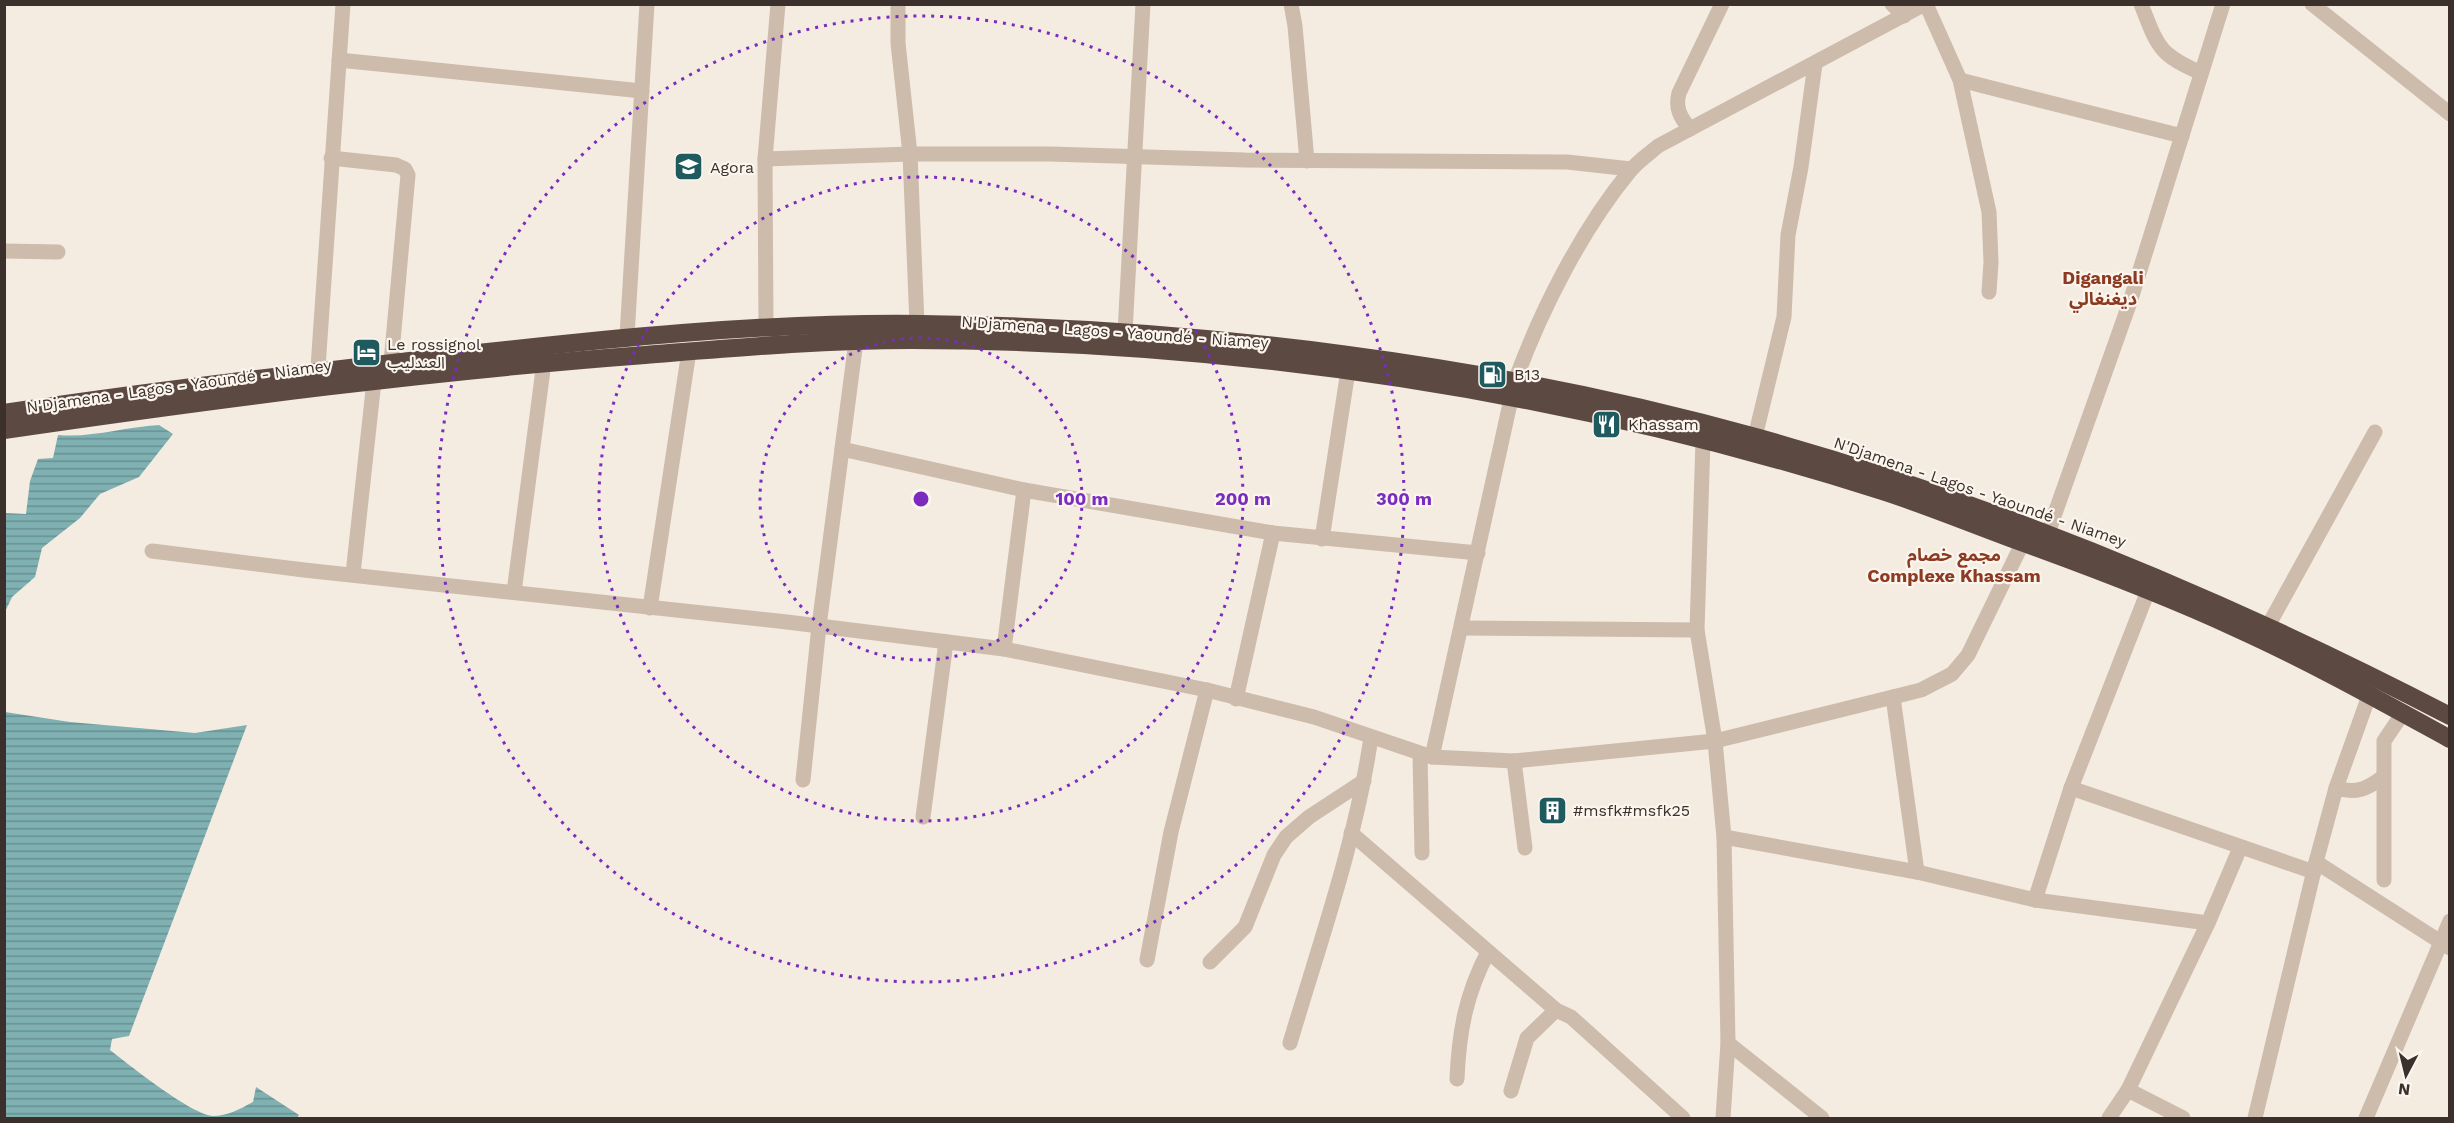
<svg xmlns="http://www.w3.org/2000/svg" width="2454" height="1123" font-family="'Work Sans','Noto Sans Arabic',sans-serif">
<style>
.water{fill:url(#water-rules)}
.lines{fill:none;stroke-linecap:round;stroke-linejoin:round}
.minor{stroke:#cdbbac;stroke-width:15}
.highway{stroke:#5c4a42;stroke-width:18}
.ring{fill:none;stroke:#7b2cbf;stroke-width:3;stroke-dasharray:3 6}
.labels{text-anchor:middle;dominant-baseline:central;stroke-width:4.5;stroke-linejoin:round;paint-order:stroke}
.poi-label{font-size:16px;fill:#3b302b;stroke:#fbf5ee;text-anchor:start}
.street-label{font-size:16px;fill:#3b302b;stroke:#fbf5ee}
.neighbourhood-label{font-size:18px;font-weight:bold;fill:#8c3b22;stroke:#fbf5ee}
.centre{fill:#7b2cbf;stroke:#fbf5ee;stroke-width:3}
.ring-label{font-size:18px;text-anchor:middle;font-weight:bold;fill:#7b2cbf;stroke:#fbf5ee;stroke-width:4.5;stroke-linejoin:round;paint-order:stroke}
</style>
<defs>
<pattern id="water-rules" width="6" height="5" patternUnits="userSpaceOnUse" patternTransform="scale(1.5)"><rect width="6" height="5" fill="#7fb0b2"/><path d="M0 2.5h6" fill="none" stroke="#699091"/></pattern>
</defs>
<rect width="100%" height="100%" fill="#f4ebe1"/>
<g class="water">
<path d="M159,425l14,9 -34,43 -39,17 -20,24 -38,30 -7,29 -23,20 -7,15v-99l21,1 4,-33 8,-22 15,-1 5,-23c34,3 66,-8 101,-10z"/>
<path d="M5,712l65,10 125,11 52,-8 -118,311 -17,3 -2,11c19,15 82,65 103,66 14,0 27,-7 40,-14l3,-15 43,28 -2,3h-292z"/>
</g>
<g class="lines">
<g class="minor">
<path d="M898,4v39l12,111 7,170"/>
<path d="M1291,4l4,22 12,135"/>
<path d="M1892,4l12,12"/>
<path d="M1926,4l34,76 29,132 2,50 -2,30"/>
<path d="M2141,4c17,43 17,50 60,69"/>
<path d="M2312,4l138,110"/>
<path d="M339,60l303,31"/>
<path d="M1960,80l222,56"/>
<path d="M1690,129c-10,-12 -15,-21 -11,-36l43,-89"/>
<path d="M331,158l65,7 9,4 3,6 -17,188"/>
<path d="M765,159l145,-5h140l195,6 322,2 64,7"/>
<path d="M4,251l54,1"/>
<path d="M766,328l-1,-169 13,-155"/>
<path d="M1125,332l18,-328"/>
<path d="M627,336l20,-332"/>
<path d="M317,382l26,-378"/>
<path d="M1755,437l29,-120 4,-82 13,-68 14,-103"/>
<path d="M1703,440l-6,190 18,111 9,96 4,206 -5,75"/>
<path d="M842,449l182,41 249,43 205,20"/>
<path d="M2048,533l82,-231 93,-298"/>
<path d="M1322,539l26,-168"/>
<path d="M152,551l152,19 483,52 217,27 203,41 107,27 118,40 82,4 201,-20 206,-51 31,-16 16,-19 55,-113"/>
<path d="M353,574l22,-202"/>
<path d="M514,592l30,-230"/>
<path d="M650,608l39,-257"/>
<path d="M2268,626l107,-194"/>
<path d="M1461,628l236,2"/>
<path d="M1004,649l20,-159"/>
<path d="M1893,697l24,175"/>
<path d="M1236,699l37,-166"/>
<path d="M1420,754l2,99"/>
<path d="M1432,757l83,-376c26,-71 67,-152 115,-210 8,-10 19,-17 28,-25l267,-142"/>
<path d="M1514,761l11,87"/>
<path d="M803,780l16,-154 37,-285"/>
<path d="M2071,788l243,84"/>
<path d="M2336,788c20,6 31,1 47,-11"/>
<path d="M923,817l23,-175"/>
<path d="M1351,833l205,177 15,7 112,101"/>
<path d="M1724,837l193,35 118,28 173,23"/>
<path d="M2316,862l134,86"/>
<path d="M2384,880v-139l19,-28"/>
<path d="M2035,900l36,-112 77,-197"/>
<path d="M1147,960l24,-128 36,-142"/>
<path d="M1210,962l35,-35 29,-72 12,-18 23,-20 55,-36"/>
<path d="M1290,1043c30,-101 66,-202 81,-306"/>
<path d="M1728,1043l94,75"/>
<path d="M1457,1079c2,-48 9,-85 31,-127"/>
<path d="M1511,1091l16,-53 29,-28"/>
<path d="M2109,1118l19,-28"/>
<path d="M2183,1118l-55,-28 80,-167 32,-75"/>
<path d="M2255,1118l61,-256 20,-74 34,-95"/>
<path d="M2366,1118l84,-197"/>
</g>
<g class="highway">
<path d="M4,413c146,-22 293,-39 439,-56 159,-18 319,-35 479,-33 277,4 570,39 837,114 240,67 469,163 691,278"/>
<path d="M4,430c213,-31 427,-59 641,-75 88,-7 177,-15 266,-15 328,1 658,51 971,151 44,14 87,32 131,48 75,27 150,55 223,89 73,33 143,72 214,111"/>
</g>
</g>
<g class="ring">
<circle cx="921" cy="499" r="161"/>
<circle cx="921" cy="499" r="322"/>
<circle cx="921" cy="499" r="483"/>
</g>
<defs>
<symbol id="school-square" viewBox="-11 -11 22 22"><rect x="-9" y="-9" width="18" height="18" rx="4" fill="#1f5a5e" stroke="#fbf5ee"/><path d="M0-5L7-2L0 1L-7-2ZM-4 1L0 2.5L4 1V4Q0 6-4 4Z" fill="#fff"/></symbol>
<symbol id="hotel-square" viewBox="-11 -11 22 22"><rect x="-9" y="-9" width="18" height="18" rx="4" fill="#1f5a5e" stroke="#fbf5ee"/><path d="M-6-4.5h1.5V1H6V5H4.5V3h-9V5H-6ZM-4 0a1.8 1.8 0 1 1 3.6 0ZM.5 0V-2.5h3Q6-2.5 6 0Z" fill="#fff"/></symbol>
<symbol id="fuel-square" viewBox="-11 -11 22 22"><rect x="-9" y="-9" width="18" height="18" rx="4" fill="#1f5a5e" stroke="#fbf5ee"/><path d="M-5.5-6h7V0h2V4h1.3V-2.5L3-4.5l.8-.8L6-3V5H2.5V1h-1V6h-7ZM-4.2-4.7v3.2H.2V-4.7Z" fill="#fff"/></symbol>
<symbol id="restaurant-square" viewBox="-11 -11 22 22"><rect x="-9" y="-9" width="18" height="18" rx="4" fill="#1f5a5e" stroke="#fbf5ee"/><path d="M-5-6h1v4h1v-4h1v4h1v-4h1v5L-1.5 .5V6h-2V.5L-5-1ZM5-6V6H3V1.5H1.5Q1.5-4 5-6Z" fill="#fff"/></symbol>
<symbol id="building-square" viewBox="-11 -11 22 22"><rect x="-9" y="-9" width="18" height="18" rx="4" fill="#1f5a5e" stroke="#fbf5ee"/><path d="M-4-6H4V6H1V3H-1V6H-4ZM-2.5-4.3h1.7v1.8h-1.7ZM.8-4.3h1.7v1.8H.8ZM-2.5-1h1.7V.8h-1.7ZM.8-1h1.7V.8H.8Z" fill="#fff"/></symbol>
</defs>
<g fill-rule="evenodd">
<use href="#school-square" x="672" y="150" width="33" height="33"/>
<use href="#hotel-square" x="350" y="336" width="33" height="33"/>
<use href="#fuel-square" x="1476" y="358" width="33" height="33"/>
<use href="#restaurant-square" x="1590" y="408" width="33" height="33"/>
<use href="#building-square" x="1536" y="794" width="33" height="33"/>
</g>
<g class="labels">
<g class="poi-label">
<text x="710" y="167">Agora</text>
<text x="387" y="344">Le rossignol<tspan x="387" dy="18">العندليب</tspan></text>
<text x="1514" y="374">B13</text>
<text x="1628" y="424">Khassam</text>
<text x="1573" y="810">#msfk#msfk25</text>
</g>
<g class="street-label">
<text transform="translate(1115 332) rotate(4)">N'Djamena - Lagos - Yaoundé - Niamey</text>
<text transform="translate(179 386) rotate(-8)">N'Djamena - Lagos - Yaoundé - Niamey</text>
<text transform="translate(1980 492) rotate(19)">N'Djamena - Lagos - Yaoundé - Niamey</text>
</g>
<g class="neighbourhood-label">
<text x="2103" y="277">Digangali<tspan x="2103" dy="21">ديغنغالي</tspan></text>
<text x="1954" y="554">مجمع خصام<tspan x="1954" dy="21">Complexe Khassam</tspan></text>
</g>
</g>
<circle cx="921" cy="499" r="9" class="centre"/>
<g class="ring-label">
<text x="1082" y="505">100 m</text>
<text x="1243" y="505">200 m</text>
<text x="1404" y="505">300 m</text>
</g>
<rect width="2454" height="1123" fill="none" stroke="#3b302b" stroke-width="12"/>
<g transform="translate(2406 1075) rotate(187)" stroke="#fbf5ee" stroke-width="4.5" paint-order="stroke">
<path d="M0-4.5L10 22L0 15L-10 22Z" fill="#3b302b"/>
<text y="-9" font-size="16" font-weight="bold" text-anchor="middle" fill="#3b302b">N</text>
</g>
</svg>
